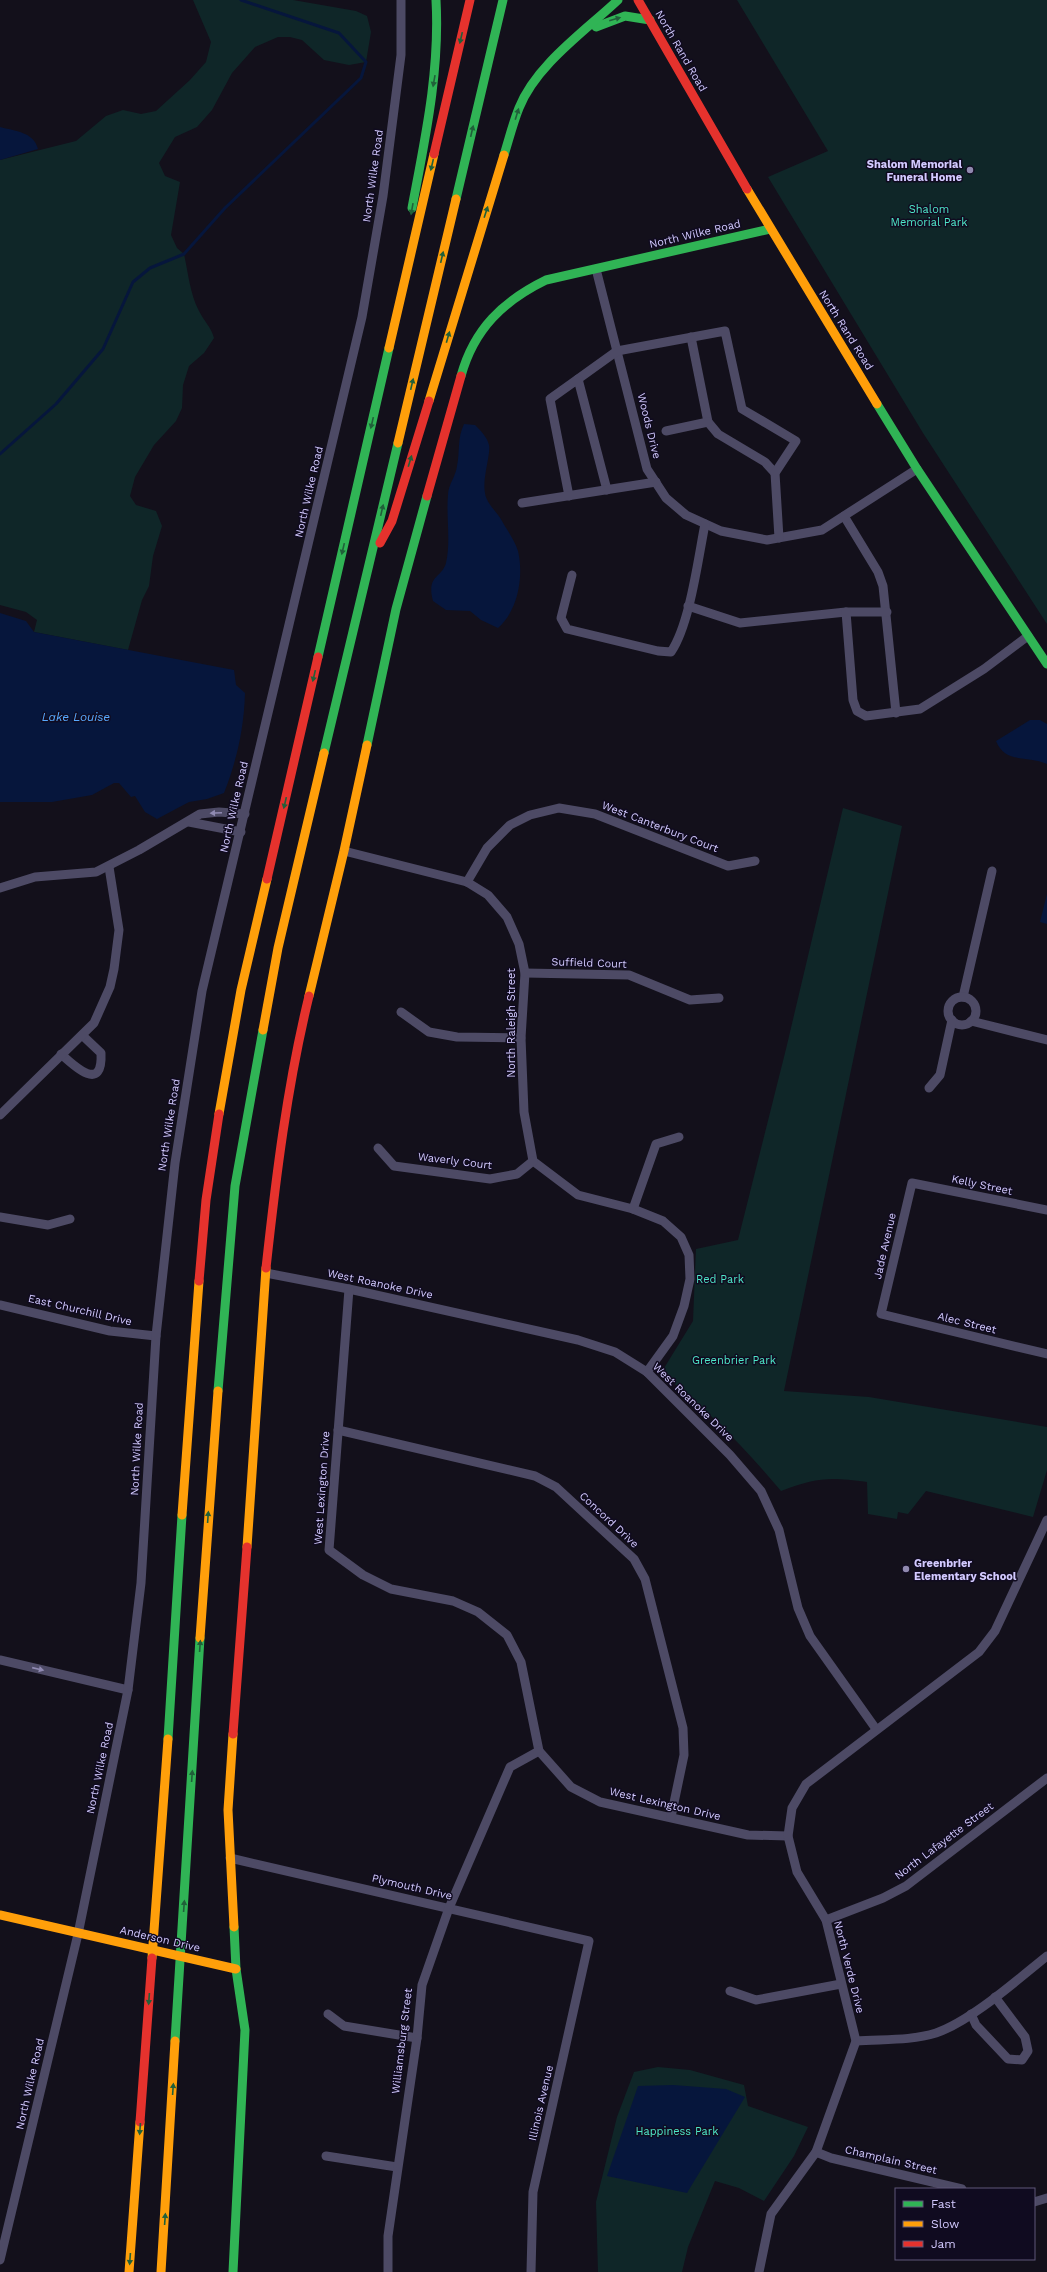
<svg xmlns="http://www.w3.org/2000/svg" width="1047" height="2272" font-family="'Work Sans',sans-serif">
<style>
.green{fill:#0f2628}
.water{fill:#06163c}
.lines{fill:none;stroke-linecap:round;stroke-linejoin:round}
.stream{stroke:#06163c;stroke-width:3}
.street{stroke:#4d4a65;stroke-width:9}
.fast{stroke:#30b455;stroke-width:9}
.slow{stroke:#ff9f0a;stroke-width:9}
.jam{stroke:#e5322d;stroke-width:9}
.oneway{fill:#20603a}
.oneway2{fill:#908ab2}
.poi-dot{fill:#9089af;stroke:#100b20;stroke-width:1.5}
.labels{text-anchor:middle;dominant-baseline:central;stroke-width:3;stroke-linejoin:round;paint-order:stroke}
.street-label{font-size:11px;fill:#d3caff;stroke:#100b20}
.poi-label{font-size:11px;font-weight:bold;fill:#d3caff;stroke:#100b20;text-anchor:end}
.park-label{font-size:11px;fill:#4ee7c8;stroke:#100b20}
.water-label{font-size:12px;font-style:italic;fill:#58aaff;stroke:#100b20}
</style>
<rect width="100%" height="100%" fill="#13101b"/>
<g class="green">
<path d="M193,0h100l63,11 11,5 4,16 -5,30 -17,3 -25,-5 -22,-20 -12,-3h-12l-23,10 -23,26 -20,37 -15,17 -22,10 -16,26 6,13 15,6 -9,53 6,13 7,6c4,18 6,40 15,57 5,10 12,16 15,27l-10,15 -15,13 -6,19 -1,23 -6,13 -22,24 -19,32 -5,19 6,9 20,6 6,15 -9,30 -4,30 -7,14 -14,50 -94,-18 3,-12 -11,-8 -26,-7v-445l76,-19 30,-25 17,-6 18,4 15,-3 34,-31 16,-18 5,-20z"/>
<path d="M737,0h310v624l-124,-191 -155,-256 60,-26z"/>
<path d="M843,808l59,18 -118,565 85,6 178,30v43l-14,47 -107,-26 -18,23 -10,-2 -1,7 -29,-5 -1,-32c-37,-5 -50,-5 -86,9 -36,-43 -75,-83 -120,-118l32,-52 3,-72 42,-9 48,-191z"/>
<path d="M658,2067l32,3 54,15 4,21 60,21 -14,29 -30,45 -25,-13 -24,-7 -27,66 -6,25h-84l-2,-70 21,-85 17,-45z"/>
</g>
<g class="water">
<path d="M0,127c15,4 34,5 38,22l-38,11z"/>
<path d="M464,424l11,1c6,6 12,12 14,20 2,9 -7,33 -4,48 1,10 13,20 17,28 5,9 13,20 16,30 6,25 0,60 -20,77l-17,-8 -11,-9 -24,-1 -13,-9c-7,-26 9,-23 13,-38 5,-22 0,-46 2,-68 0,-10 8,-19 9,-29 3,-15 0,-27 7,-42z"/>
<path d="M0,613l26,8 8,11 200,38 2,15 9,8c-1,35 -8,67 -21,100l-17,6 -18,3 -32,17 -12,-7 -10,-16 -4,1 -12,-14h-5l-22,12 -40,7h-52z"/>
<path d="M1030,720h10l7,4v40c-20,-9 -42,0 -51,-23z"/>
<path d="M1047,894v30l-7,-2z"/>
<path d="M673,2085l53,4 19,8 -58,96 -80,-17 31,-90z"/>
</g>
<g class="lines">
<path class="stream" d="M0,454l56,-50 47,-55 30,-67 17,-14 34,-14 41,-46 136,-130 5,-16 -27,-29 -98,-33"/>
<g class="street">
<path d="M596,269l51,200 19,29 20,17 35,16 46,9 55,-10 95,-61"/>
<path d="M691,337l17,85 10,12 47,28 10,11"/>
<path d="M578,379l39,-28 108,-20 17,78 54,32 -21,32 4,65"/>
<path d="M666,431l42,-9"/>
<path d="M569,496l-19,-97 28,-20 29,111"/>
<path d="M522,503l134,-21"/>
<path d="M844,516l34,56 5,14 13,127"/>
<path d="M572,575l-11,43 6,11 91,22 13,1c19,-28 27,-93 34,-128"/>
<path d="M688,606l52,17 106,-11h41"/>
<path d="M846,612l7,88 4,11 9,5 54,-7 64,-40 44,-33"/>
<path d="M189,822l52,10"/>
<path d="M344,851l123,31 21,13 19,22 12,27 6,29 -4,65 3,74 9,49 45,34 55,14 30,12 18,16 8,18 1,24 -6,27 -11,30 -26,36"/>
<path d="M467,882l20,-34 23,-23 20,-10 29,-7 36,6 133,52 27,-5"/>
<path d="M0,888l35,-11 61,-5 43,-22 61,-36 19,-2 26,2"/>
<path d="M525,973l104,2 61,25 29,-2"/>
<path d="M963,997l29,-126"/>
<circle cx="962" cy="1011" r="14"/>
<path d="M401,1012l28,20 28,5 64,1"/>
<path d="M971,1021l76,19"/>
<path d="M61,1054c14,13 42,39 40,-1l-19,-18"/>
<path d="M929,1088l11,-13 12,-55"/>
<path d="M0,1115l94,-92 16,-36 4,-18 5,-39 -10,-63"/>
<path d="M378,1148l16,18 96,13 27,-5 16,-13"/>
<path d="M633,1209l23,-65 23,-7"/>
<path d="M1047,1210l-135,-27 -31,131 166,40"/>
<path d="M0,1217l48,8 22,-6"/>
<path d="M266,1273l83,16 229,51 37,12 32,20 83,83 31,36 18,39 19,78 12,28 66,93"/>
<path d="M349,1289l-20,261 34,25 28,14 62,12 25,11 29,23 14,27 18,89 32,36 29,15 148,33 40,1"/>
<path d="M0,1305l110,26 46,5"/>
<path d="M338,1430l197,46 21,11 78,72 11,20 38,149 1,27 -13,62"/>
<path d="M0,1660l128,30"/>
<path d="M230,1858l359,83 -56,251 -2,80"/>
<path d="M826,1920l57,-22 23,-12 141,-108"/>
<path d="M730,1991l26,9 85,-16"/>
<path d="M328,2014l16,12 73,12"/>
<path d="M971,2014l5,11 32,34 14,1 6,-9 -3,-14 -30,-40"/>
<path d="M856,2041c26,-2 55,0 80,-8 35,-12 81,-53 111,-77"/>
<path d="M816,2152l15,6 131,31"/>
<path d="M326,2156l71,11"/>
<path d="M1034,2202l13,-4"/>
<path d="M0,2260l78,-326 50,-244 13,-107 15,-247 19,-173 27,-172 160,-674 21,-121 18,-141v-55"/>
<path d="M388,2272v-36l29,-198 5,-53 27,-77 61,-141 29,-16"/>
<path d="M759,2272l12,-58 45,-62 40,-111 -30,-121 -29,-48 -9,-36 4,-28 14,-24 173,-132 16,-21 52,-111"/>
</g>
<g class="fast">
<path d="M596,27l29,-11 25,4"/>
<path d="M504,155c5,-16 9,-32 15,-47 17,-43 66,-77 99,-108"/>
<path d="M456,199l47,-199"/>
<path d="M412,208c13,-69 28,-137 24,-208"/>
<path d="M461,376c13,-47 42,-75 85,-96l224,-51"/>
<path d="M877,404l40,65 130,195"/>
<path d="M318,657l71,-309"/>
<path d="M367,745l29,-136 31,-113"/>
<path d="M324,753l74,-310"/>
<path d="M218,1391l17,-205 28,-156"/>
<path d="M168,1739l14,-224"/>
<path d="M175,2041l25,-403"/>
<path d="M233,2272l12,-242 -9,-61 -2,-42"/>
</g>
<g class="slow">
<path d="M747,189l130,215"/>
<path d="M389,348l45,-194"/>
<path d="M429,401l75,-246"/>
<path d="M398,443l58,-244"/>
<path d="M309,996l35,-145 23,-106"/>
<path d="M263,1030l15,-82 46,-195"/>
<path d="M219,1114l22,-124 26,-111"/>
<path d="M182,1515l17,-234"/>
<path d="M247,1547l19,-279"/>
<path d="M200,1638l18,-247"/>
<path d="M233,1734l-5,76 6,117"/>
<path d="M0,1915l236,54"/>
<path d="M152,1958l16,-219"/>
<path d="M129,2272l11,-150"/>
<path d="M161,2272l14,-231"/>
</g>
<g class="jam">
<path d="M638,0l109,189"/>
<path d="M434,154l36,-154"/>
<path d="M427,496l34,-120"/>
<path d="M380,543l12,-22 37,-120"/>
<path d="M267,879l51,-222"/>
<path d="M266,1268c10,-91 21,-182 43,-272"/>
<path d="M199,1281l7,-81 13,-86"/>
<path d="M233,1734l14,-187"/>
<path d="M140,2122l12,-164"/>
</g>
</g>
<defs><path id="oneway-solid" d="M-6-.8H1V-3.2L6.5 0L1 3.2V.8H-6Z"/></defs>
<g class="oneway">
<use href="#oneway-solid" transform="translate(615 19) rotate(-16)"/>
<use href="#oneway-solid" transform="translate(461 38) rotate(103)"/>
<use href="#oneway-solid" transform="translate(434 81) rotate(100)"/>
<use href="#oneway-solid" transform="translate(517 114) rotate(-73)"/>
<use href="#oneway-solid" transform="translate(472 131) rotate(-77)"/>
<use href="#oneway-solid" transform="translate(432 165) rotate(103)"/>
<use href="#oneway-solid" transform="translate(412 209) rotate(100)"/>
<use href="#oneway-solid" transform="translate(486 212) rotate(-72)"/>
<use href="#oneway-solid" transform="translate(442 257) rotate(-77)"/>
<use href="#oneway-solid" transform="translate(448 337) rotate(-74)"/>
<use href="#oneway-solid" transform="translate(412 384) rotate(-77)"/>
<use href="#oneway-solid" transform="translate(372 423) rotate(103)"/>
<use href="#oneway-solid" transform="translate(410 461) rotate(-73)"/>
<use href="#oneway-solid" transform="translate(382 510) rotate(-77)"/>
<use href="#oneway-solid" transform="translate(343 549) rotate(103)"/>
<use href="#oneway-solid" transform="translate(314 676) rotate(103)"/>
<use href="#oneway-solid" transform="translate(285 803) rotate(103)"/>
<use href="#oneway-solid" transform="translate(208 1517) rotate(-86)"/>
<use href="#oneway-solid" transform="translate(200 1646) rotate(-86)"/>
<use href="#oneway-solid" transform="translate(192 1776) rotate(-86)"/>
<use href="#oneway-solid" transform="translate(184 1906) rotate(-86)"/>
<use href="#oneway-solid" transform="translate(149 1999) rotate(94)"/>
<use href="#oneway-solid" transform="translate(173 2089) rotate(-86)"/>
<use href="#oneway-solid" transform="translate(140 2129) rotate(94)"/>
<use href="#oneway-solid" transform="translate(165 2219) rotate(-86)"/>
<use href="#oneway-solid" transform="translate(130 2259) rotate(94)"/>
</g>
<g class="oneway2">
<use href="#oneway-solid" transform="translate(216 813) rotate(177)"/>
<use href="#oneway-solid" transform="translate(38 1669) rotate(13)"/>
</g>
<g class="poi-dot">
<circle cx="970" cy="170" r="4"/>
<circle cx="906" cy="1569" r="4"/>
</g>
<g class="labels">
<g class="street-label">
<text transform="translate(681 51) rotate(60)">North Rand Road</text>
<text transform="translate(373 176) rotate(-82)">North Wilke Road</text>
<text transform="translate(695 234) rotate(-13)">North Wilke Road</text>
<text transform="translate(846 330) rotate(58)">North Rand Road</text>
<text transform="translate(649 426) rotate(76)">Woods Drive</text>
<text transform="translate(309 492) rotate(-77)">North Wilke Road</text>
<text transform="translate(234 807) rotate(-77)">North Wilke Road</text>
<text transform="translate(660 827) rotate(21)">West Canterbury Court</text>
<text transform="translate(589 963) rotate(2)">Suffield Court</text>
<text transform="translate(511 1023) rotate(-90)">North Raleigh Street</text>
<text transform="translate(169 1125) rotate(-81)">North Wilke Road</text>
<text transform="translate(455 1161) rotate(7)">Waverly Court</text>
<text transform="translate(982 1185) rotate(12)">Kelly Street</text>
<text transform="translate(885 1246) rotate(-77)">Jade Avenue</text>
<text transform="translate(380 1284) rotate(12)">West Roanoke Drive</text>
<text transform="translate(80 1310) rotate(13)">East Churchill Drive</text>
<text transform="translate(967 1323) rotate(14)">Alec Street</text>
<text transform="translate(693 1402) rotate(44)">West Roanoke Drive</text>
<text transform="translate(137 1449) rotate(-87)">North Wilke Road</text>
<text transform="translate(322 1488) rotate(-86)">West Lexington Drive</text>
<text transform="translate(609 1520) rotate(43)">Concord Drive</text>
<text transform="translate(100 1768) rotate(-78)">North Wilke Road</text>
<text transform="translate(665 1804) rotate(13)">West Lexington Drive</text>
<text transform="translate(944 1841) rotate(-37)">North Lafayette Street</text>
<text transform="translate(412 1887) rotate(13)">Plymouth Drive</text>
<text transform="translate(160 1939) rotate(13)">Anderson Drive</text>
<text transform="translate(849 1967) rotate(76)">North Verde Drive</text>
<text transform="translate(402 2041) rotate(-83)">Williamsburg Street</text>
<text transform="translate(30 2084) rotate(-77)">North Wilke Road</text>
<text transform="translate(541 2103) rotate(-77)">Illinois Avenue</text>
<text transform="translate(891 2160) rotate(13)">Champlain Street</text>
</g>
<g class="poi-label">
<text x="962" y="164">Shalom Memorial<tspan x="962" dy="13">Funeral Home</tspan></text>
<text x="914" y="1563" text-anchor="start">Greenbrier<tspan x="914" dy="13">Elementary School</tspan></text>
</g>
<g class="park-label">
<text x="929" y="209">Shalom<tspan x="929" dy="13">Memorial Park</tspan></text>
<text x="720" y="1279">Red Park</text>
<text x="734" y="1360">Greenbrier Park</text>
<text x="677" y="2131">Happiness Park</text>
</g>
<g class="water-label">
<text x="76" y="717">Lake Louise</text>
</g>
</g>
<rect x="895" y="2188" width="140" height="72" fill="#100b20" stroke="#5e5779"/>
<rect x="903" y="2201" width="20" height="6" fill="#30b455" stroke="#5e5779"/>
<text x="931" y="2208" font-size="12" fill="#d3caff">Fast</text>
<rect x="903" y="2221" width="20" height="6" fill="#ff9f0a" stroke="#5e5779"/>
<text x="931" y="2228" font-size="12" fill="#d3caff">Slow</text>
<rect x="903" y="2241" width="20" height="6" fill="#e5322d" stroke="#5e5779"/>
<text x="931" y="2248" font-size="12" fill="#d3caff">Jam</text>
</svg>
